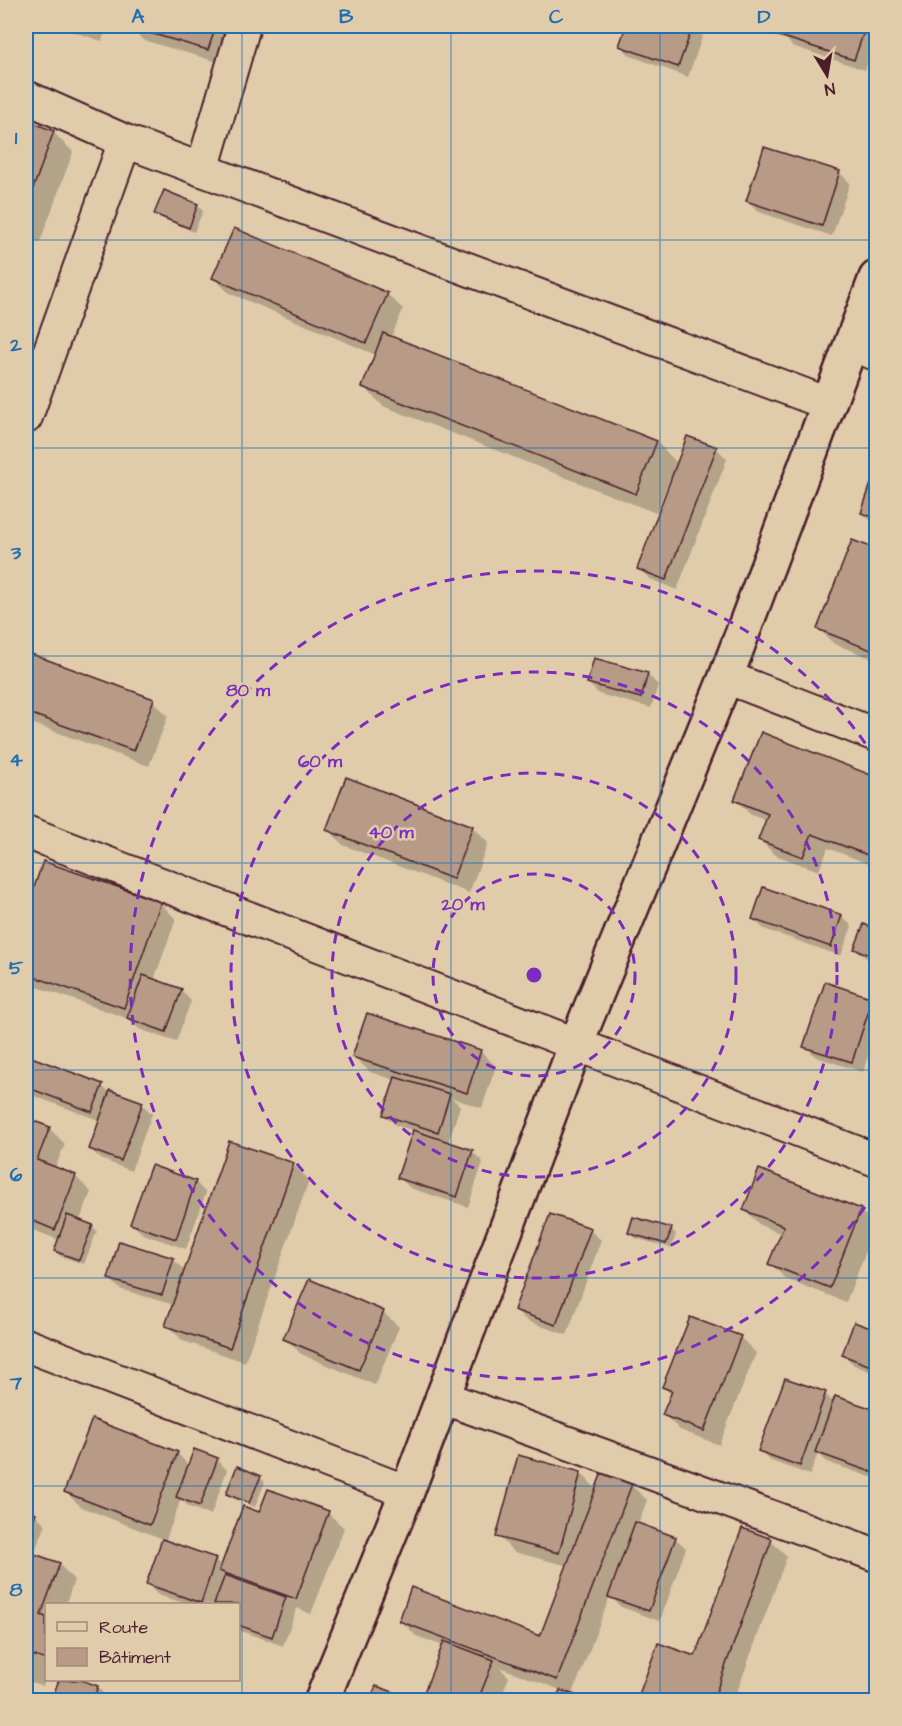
<svg xmlns="http://www.w3.org/2000/svg" width="902" height="1726" font-family="'Architects Daughter',sans-serif">
<style>
.shadow{fill:#0003}
.building{fill:#b79b87;stroke:#4a1f2b;stroke-width:1.5}
.lines{fill:none;stroke-linecap:round;stroke-linejoin:round}
.street-casing{stroke:#4a1f2b;stroke-width:36}
.secondary-casing{stroke:#4a1f2b;stroke-width:38}
.street{stroke:#e0ccab;stroke-width:32}
.secondary{stroke:#e0ccab;stroke-width:33}
.grid{fill:none;stroke:#1f6fb2;stroke-width:1.5;stroke-opacity:0.55}
.ring{fill:none;stroke:#7b2cbf;stroke-width:3;stroke-dasharray:10 8}
.centre{fill:#7b2cbf;stroke:#e0ccab;stroke-width:3}
.ring-label{font-size:18px;text-anchor:middle;font-weight:bold;fill:#7b2cbf;stroke:#e0ccab;stroke-width:5;stroke-linejoin:round;paint-order:stroke}
.neatline{fill:none;stroke:#1f6fb2;stroke-width:2}
.grid-label{font-size:20px;text-anchor:middle;font-weight:bold;fill:#1f6fb2}
</style>
<rect width="100%" height="100%" fill="#e0ccab"/>
<filter id="ink" filterUnits="userSpaceOnUse"><feTurbulence type="fractalNoise" baseFrequency=".0167" numOctaves="2"/><feDisplacementMap in="SourceGraphic" scale="12" xChannelSelector="R" yChannelSelector="G"/><feConvolveMatrix kernelMatrix="1 2 1 2 8 2 1 2 1" color-interpolation-filters="sRGB"/></filter>
<g filter="url(#ink)">
<g class="shadow">
<path d="M55,26h52l-5,15z"/>
<path d="M128,26h107l-11,38 -81,-24z"/>
<path d="M627,26h28l18,5 2,-5h23l6,6 -16,45 -57,-21 -11,-10z"/>
<path d="M753,26h118l5,5v5l-11,34 -73,-24 -5,-6 -26,-7z"/>
<path d="M26,122l27,10 20,20 -33,90 -14,-5z"/>
<path d="M839,172l11,11 -18,53 -73,-24 -11,-11z"/>
<path d="M164,192l34,14 5,5 -9,21 -33,-14 -5,-5z"/>
<path d="M214,278l173,16 16,15 -12,29 266,104 21,22 38,-16 11,11 -50,131 -27,-11 -11,-10 33,-88 -3,-1 -13,33 -273,-107 -19,-19 12,-32 -147,-62z"/>
<path d="M876,474v50l-3,-1 -10,-10z"/>
<path d="M853,542l23,9v109l-42,-16 -15,-15z"/>
<path d="M26,654l127,47 15,15 -19,50 -123,-45z"/>
<path d="M647,674l11,11 -7,23 -52,-14 -11,-11z"/>
<path d="M762,734l114,44v89l-48,-19 -9,23 -44,-16 -15,-15 7,-19 -16,-6 -15,-15z"/>
<path d="M347,779l126,49 15,15 -19,50 -126,-48 -16,-16z"/>
<path d="M44,863l116,40 16,16 -22,61 27,10 10,11 -15,41 -37,-13 -10,-10 -103,-36v-68z"/>
<path d="M841,916l11,10 -11,30 -77,-27 -11,-10z"/>
<path d="M865,926l11,5v32l-9,-4 -11,-11z"/>
<path d="M826,984l47,15 3,4v27l-13,42 -47,-15 -11,-11z"/>
<path d="M480,1051l16,15 -14,42 -30,-10 8,8 -12,37 24,8 11,11 -15,45 -58,-19 -11,-11 16,-46 -20,-6 -11,-11 11,-34 -25,-8 -16,-15z"/>
<path d="M26,1057l76,29 9,8 31,10 10,10 -21,57 -30,-12 -11,-10 11,-28 -75,-28z"/>
<path d="M26,1119l23,9 16,16 -10,24 20,8 16,16 -12,30 13,4 5,5 -13,33 -24,-8 -5,-5 4,-11 -33,-13z"/>
<path d="M293,1164l16,16 -64,182 -62,-21 -16,-16 7,-20 -54,-16 -11,-11 64,-19 13,13z"/>
<path d="M195,1182l11,11 -20,56 -43,-15 -11,-10z"/>
<path d="M745,1210h115l16,16 -30,76 -60,-23 -16,-16 12,-29 -22,-9z"/>
<path d="M671,1229l5,5 -5,14 -36,-10 -5,-5z"/>
<path d="M590,1230l11,10 -34,95 -40,-14 -11,-11z"/>
<path d="M876,1279v13l-3,-4z"/>
<path d="M383,1312l16,15 -24,58 -74,-31 -16,-16z"/>
<path d="M855,1324l21,8v42l-22,-9 -10,-10z"/>
<path d="M740,1337l16,16 -37,92 -39,-15 -16,-15 8,-20 -8,-8z"/>
<path d="M825,1394l9,9 2,-5 40,14v67l-49,-17 -9,-9 -8,22 -39,-14 -11,-10z"/>
<path d="M177,1453l12,13 28,-6 10,10 -16,45 -22,-8 -8,-8 -16,43 50,18 7,6 38,-52 68,-1 16,15 -33,86 -14,-6 -14,38 -45,-16v-26h-51l-29,-9 -11,-11 16,-45 -82,-32 -15,-15z"/>
<path d="M581,1473l16,17 34,-5 16,15 -9,25 37,13 11,10 -26,73 -39,-14 -11,-11 -38,100 14,4h-28l3,-10 -62,-23 10,10 -9,23h-77l21,-54 -28,-10 -16,-16 141,18 27,-72 -54,-14 -16,-16z"/>
<path d="M260,1477l5,5 -10,25 -22,-9 -5,-5z"/>
<path d="M26,1511l9,3 11,11 -11,25 -9,-4z"/>
<path d="M743,1530l28,11 16,15 -53,144h-95l20,-55 37,13z"/>
<path d="M26,1553l33,11 15,16 -8,24h-20v70l-3,12 -17,-6z"/>
<path d="M61,1680h25l-1,3 12,4 11,11 -1,2h-54z"/>
<path d="M377,1688l36,12h-41z"/>
</g>
<g class="building">
<path d="M126,26h90l-8,24z"/>
<path d="M626,26h34l12,3 1,-3h20l-15,41 -59,-21z"/>
<path d="M784,26h82l-12,34 -74,-24z"/>
<path d="M26,120l28,11 -28,77z"/>
<path d="M764,147l76,24 -18,55 -76,-25z"/>
<path d="M164,190l34,14 -9,24 -35,-14z"/>
<path d="M234,228l154,65 -22,50 -154,-65z"/>
<path d="M383,333l274,108 -21,53 -274,-107z"/>
<path d="M687,436l30,11 -51,133 -29,-11z"/>
<path d="M875,472l1,1v45l-15,-5z"/>
<path d="M852,540l24,9v103l-59,-23z"/>
<path d="M26,652l128,47 -20,52 -108,-39z"/>
<path d="M594,658l54,15 -7,25 -54,-15z"/>
<path d="M761,732l115,45v63l-6,16 -58,-22 -9,23 -45,-17 10,-26 -34,-14z"/>
<path d="M346,777l127,49 -20,53 -127,-49z"/>
<path d="M43,861l118,41 -37,106 -98,-34v-63z"/>
<path d="M763,887l79,28 -11,32 -79,-28z"/>
<path d="M864,924l12,5v28l-22,-8z"/>
<path d="M143,975l39,14 -16,43 -39,-14z"/>
<path d="M825,982l48,16 -21,64 -49,-15z"/>
<path d="M367,1013l114,37 -14,43 -115,-36z"/>
<path d="M26,1055l77,29 -11,28 -66,-25z"/>
<path d="M395,1077l55,17 -12,38 -55,-17z"/>
<path d="M110,1090l33,12 -22,59 -32,-12z"/>
<path d="M26,1118l24,9 -13,33 39,15 -21,55 -29,-12z"/>
<path d="M413,1130l60,20 -16,47 -60,-19z"/>
<path d="M229,1141l65,22 -64,185 -65,-22z"/>
<path d="M151,1165l45,16 -20,58 -46,-15z"/>
<path d="M759,1169l102,40 -31,79 -62,-24 16,-38 -41,-16z"/>
<path d="M550,1214l41,14 -35,97 -42,-15z"/>
<path d="M67,1215l26,10 -14,35 -25,-9z"/>
<path d="M633,1217l39,11 -6,16 -38,-11z"/>
<path d="M119,1241l55,17 -12,37 -54,-16z"/>
<path d="M309,1279l75,32 -25,59 -76,-31z"/>
<path d="M690,1317l51,19 -37,95 -42,-16 10,-24 -10,-4z"/>
<path d="M854,1322l22,8v38l-34,-13z"/>
<path d="M785,1378l41,14 -26,74 -42,-15z"/>
<path d="M835,1396l41,14v57l-2,6 -59,-21z"/>
<path d="M92,1419l86,33 -28,73 -86,-33z"/>
<path d="M194,1449l24,9 -18,48 -24,-9z"/>
<path d="M518,1455l63,17 -22,81 -63,-16z"/>
<path d="M237,1466l24,10 -12,27 -23,-9z"/>
<path d="M602,1472l30,12 -75,196 -158,-59 12,-34 129,49z"/>
<path d="M268,1489l61,22 -33,88 -77,-28 24,-65 16,6z"/>
<path d="M26,1509l10,4 -10,25z"/>
<path d="M635,1522l41,15 -27,74 -41,-14z"/>
<path d="M742,1528l30,11 -59,161h-76l21,-57 37,13z"/>
<path d="M162,1539l54,19 -15,45 -55,-19z"/>
<path d="M26,1551l34,12 -19,52 5,2v43l-14,-5 -5,16h-1z"/>
<path d="M225,1575l61,22 -14,40 -34,-12v-21h-24z"/>
<path d="M444,1641l50,19 -16,40h-57z"/>
<path d="M59,1680h22l17,6 -5,14h-42z"/>
<path d="M376,1686l38,13 -1,1h-43z"/>
<path d="M560,1690l30,10h-34z"/>
</g>
<g class="lines">
<defs>
<g id="street">
<path d="M26,97l99,44 704,263"/>
<path d="M202,170l42,-144"/>
<path d="M852,345l24,9"/>
<path d="M26,417l99,-276"/>
<path d="M726,677l150,58"/>
<path d="M26,832l850,328"/>
<path d="M26,1345l381,147"/>
<path d="M442,1397l434,158"/>
</g>
<path id="secondary" d="M322,1700l85,-208 169,-448 150,-367 150,-399"/>
</defs>
<use href="#street" class="street-casing"/>
<use href="#secondary" class="secondary-casing"/>
<use href="#street" class="street"/>
<use href="#secondary" class="secondary"/>
</g>
</g>
<path class="grid" d="M242,26v1674M451,26v1674M660,26v1674M26,240h850M26,448h850M26,656h850M26,863h850M26,1070h850M26,1278h850M26,1486h850"/>
<g class="ring">
<circle cx="534" cy="975" r="101"/>
<circle cx="534" cy="975" r="202"/>
<circle cx="534" cy="975" r="303"/>
<path d="M875 1192A404 404 0 1 1 875 758"/>
</g>
<circle cx="534" cy="975" r="9" class="centre"/>
<g class="ring-label">
<text x="248" y="696">80 m</text>
<text x="320" y="767">60 m</text>
<text x="391" y="838">40 m</text>
<text x="463" y="910">20 m</text>
</g>
<rect width="902" height="1726" fill="none" stroke="#e0ccab" stroke-width="66"/>
<rect x="45" y="1603" width="195" height="78" fill="#e0ccab" stroke="#a48778" stroke-width="1.5"/>
<rect x="57" y="1622" width="30" height="9" fill="#e0ccab" stroke="#a48778" stroke-width="1.5"/>
<text x="99" y="1633" font-size="18" fill="#4a1f2b">Route</text>
<rect x="57" y="1648" width="30" height="18" fill="#b79b87" stroke="#a48778" stroke-width="1.5"/>
<text x="99" y="1663" font-size="18" fill="#4a1f2b">Bâtiment</text>
<g transform="translate(827 75) rotate(169)" stroke="#e0ccab" stroke-width="4.5" paint-order="stroke">
<path d="M0-4.5L10 22L0 15L-10 22Z" fill="#4a1f2b"/>
<text y="-9" font-size="16" font-weight="bold" text-anchor="middle" fill="#4a1f2b">N</text>
</g>
<rect x="33" y="33" width="836" height="1660" class="neatline"/>
<g class="grid-label">
<text x="138" y="23">A</text>
<text x="346" y="23">B</text>
<text x="556" y="23">C</text>
<text x="764" y="23">D</text>
<text x="16" y="144">1</text>
<text x="16" y="351">2</text>
<text x="16" y="559">3</text>
<text x="16" y="766">4</text>
<text x="16" y="974">5</text>
<text x="16" y="1181">6</text>
<text x="16" y="1389">7</text>
<text x="16" y="1596">8</text>
</g>
</svg>
